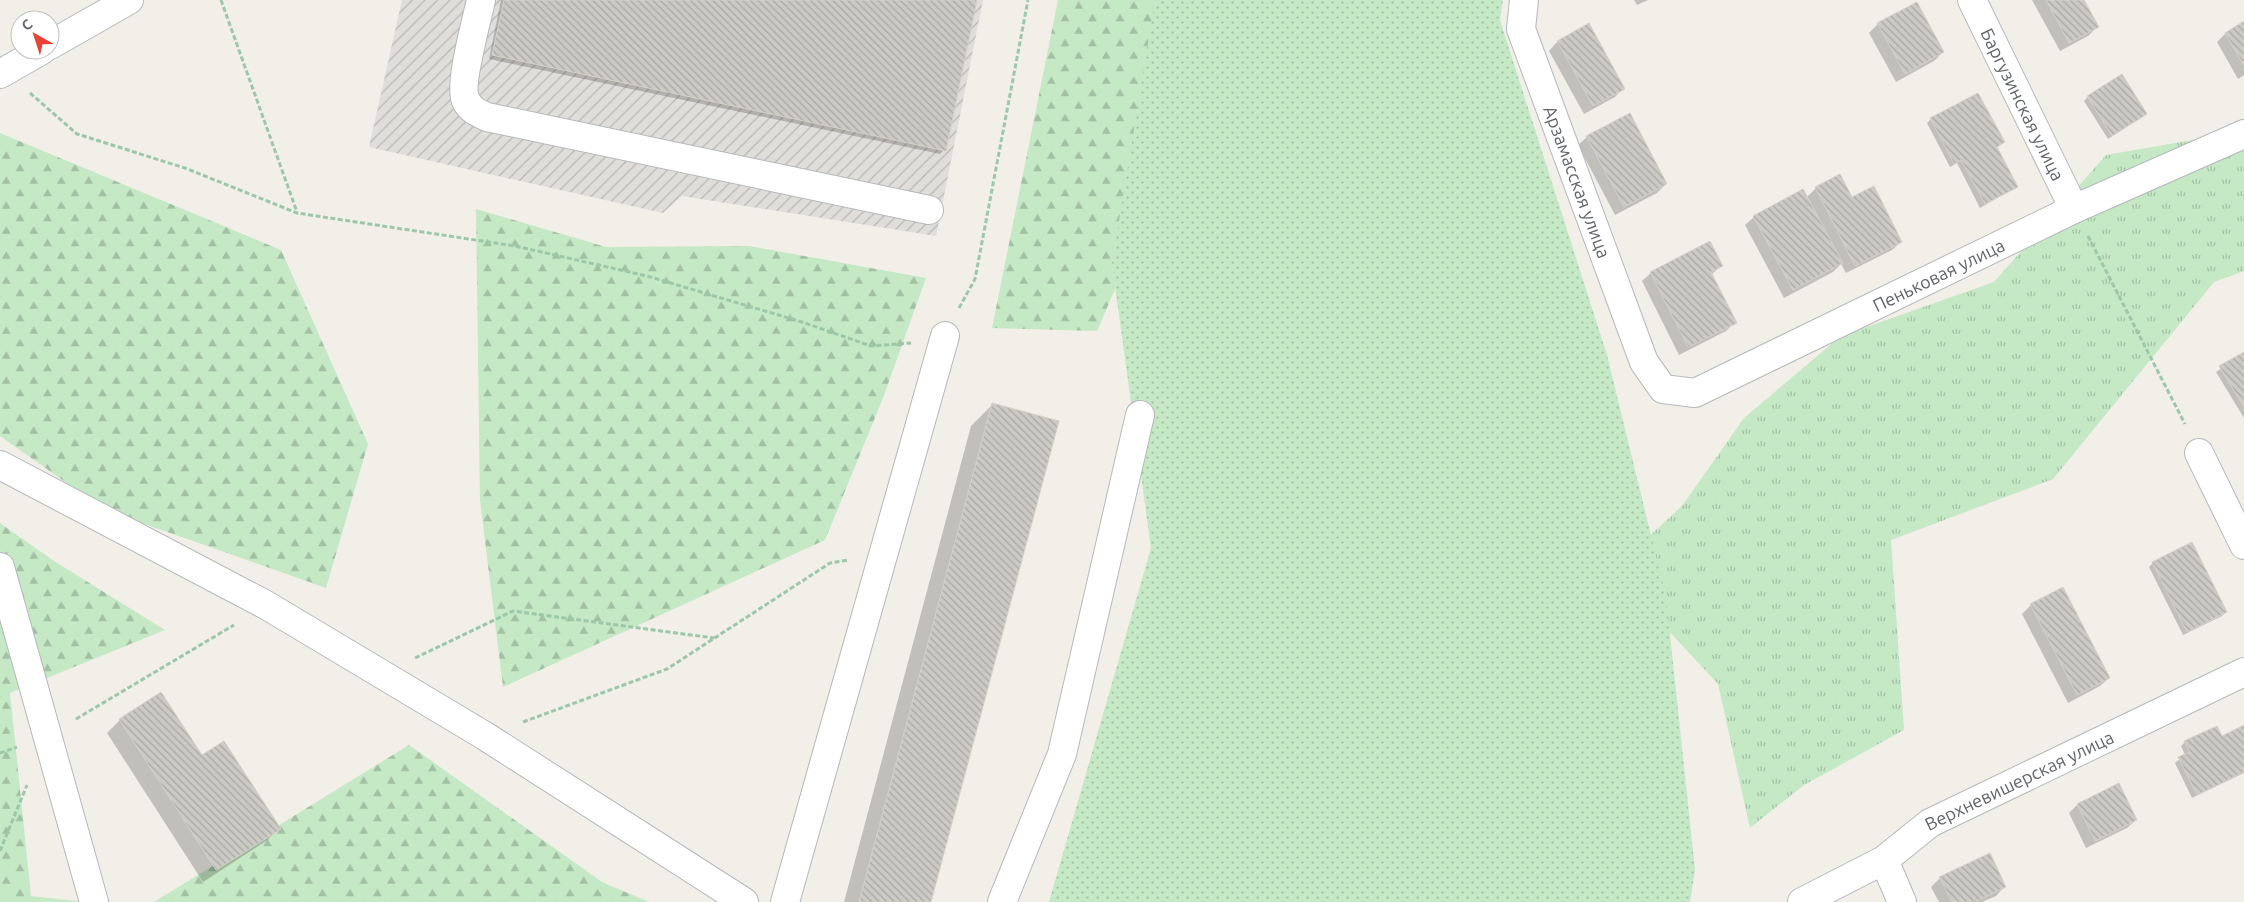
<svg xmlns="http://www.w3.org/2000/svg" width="2244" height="902" font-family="Ubuntu,sans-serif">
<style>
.industrial{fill:url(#industrial-furrows)}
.grass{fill:url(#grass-tufts)}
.forest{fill:url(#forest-firs)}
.garden{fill:url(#garden-dots)}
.shadow{fill:#0003}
.building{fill:url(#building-back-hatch);stroke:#d6d1c6}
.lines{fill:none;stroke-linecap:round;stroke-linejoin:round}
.minor-casing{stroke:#b5b8bc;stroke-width:30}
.path{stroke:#9cc7a9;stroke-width:3;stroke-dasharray:5 2.5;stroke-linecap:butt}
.minor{stroke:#fff;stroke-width:28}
.labels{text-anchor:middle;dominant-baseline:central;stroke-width:4.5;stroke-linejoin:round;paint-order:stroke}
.street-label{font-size:18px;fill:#5f6368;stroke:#fff}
</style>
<defs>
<pattern id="industrial-furrows" width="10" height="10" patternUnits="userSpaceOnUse" patternTransform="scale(1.25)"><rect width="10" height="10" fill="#e0deda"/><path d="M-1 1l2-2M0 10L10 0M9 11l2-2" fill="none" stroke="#b9b8b5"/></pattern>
<pattern id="grass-tufts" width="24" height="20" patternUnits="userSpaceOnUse" patternTransform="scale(1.25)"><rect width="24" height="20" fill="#c5e8c5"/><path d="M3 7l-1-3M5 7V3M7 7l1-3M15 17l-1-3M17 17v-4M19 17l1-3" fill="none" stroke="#a3c0a4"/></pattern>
<pattern id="forest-firs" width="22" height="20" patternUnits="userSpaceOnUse" patternTransform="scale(1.25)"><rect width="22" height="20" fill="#c5e8c5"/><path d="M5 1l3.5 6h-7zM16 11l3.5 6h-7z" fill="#a3c0a4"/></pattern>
<pattern id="garden-dots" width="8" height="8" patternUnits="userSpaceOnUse" patternTransform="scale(1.25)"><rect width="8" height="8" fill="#c5e8c5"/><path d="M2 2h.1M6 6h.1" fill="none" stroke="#a3c0a4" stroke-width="1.8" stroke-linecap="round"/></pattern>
<pattern id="building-back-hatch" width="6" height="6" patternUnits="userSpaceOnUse" patternTransform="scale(1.25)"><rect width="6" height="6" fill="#cccac5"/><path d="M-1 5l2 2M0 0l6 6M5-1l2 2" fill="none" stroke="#a9a8a4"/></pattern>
</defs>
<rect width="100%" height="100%" fill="#f1efe8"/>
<path class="industrial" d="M402,0h581l-47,236 -254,-40 -19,17 -294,-66z"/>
<path class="grass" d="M2244,131v140l-30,11 -161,197 -162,61 13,190 -100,55 -54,43 -32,-144 -55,-59 -83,-25 102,-94 62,-88 97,-82 153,-54 112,-127z"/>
<g class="forest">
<path d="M1058,0h391l-260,117 -92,214 -105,-3z"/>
<path d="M0,133l281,117 87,194 -42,144 -221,-78 -105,-74z"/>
<path d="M476,209l130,38 143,-1 177,32 -43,120 -58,142 -322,147 -23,-187z"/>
<path d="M0,523l54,38 111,69 -155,63 21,203 55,6h-86z"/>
<path d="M409,745l193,137 47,20h-495z"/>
</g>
<path class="garden" d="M1155,0h348l-3,20 107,335 59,242 29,273 -5,32h-641l102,-354 -39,-284z"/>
<g class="shadow">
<path d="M501,0h475l-32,150 -4,4 -451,-95z"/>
<path d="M1634,0h14l-11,5z"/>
<path d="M2032,0h50l15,27 -9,9 -28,15z"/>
<path d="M2244,23v52l-6,4 -21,-37 8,-8z"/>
<path d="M1878,24l65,28 -9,9 -38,21 -27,-49z"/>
<path d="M1588,25l35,63 -8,9 -31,17 -35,-63 8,-9z"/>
<path d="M2088,97l58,17 -38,25 -24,-38z"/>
<path d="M1931,119l72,23 -7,6 20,39 -36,21 -23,-45 -7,4 -23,-44z"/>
<path d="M1587,137l79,47 -9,9 -42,22 -37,-70z"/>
<path d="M1816,188l35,11 50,43 -9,8 -46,23 -5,-9 -8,8 -49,26 -39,-73 9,-8 52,-19z"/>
<path d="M1721,266l-10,9 24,47 -9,9 -47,24 -37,-74 9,-8z"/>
<path d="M2244,353v65l-28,-46z"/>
<path d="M992,405l-62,497h-86l127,-476z"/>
<path d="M2153,563l73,48 -4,5 -39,19 -34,-68z"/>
<path d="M2031,605l78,73 -9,8 -32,17 -46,-89z"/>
<path d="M120,720l81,37 78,72 -13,12 -63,41 -96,-149z"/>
<path d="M2244,727v46l-52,25 -17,-35 10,-8 -4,-9 4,-4 36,-4z"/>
<path d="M2077,805l59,15 -9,8 -41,20 -17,-35z"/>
<path d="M1940,878l64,9 -8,9 -14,6h-43l-8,-15z"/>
</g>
<g class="building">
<path d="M504,0h473l-31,151 -454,-96z"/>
<path d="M2046,0h38l15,27 -30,16z"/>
<path d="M1917,2l27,50 -39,22 -28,-51z"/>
<path d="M2244,21v45l-19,-33z"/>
<path d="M1589,23l36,66 -32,17 -36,-65z"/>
<path d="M2122,74l25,40 -35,22 -25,-40z"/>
<path d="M1978,93l27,49 -8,5 21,40 -33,17 -24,-44 -7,4 -24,-46z"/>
<path d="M1630,113l37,71 -43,23 -38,-71z"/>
<path d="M1840,174l12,23 22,-11 28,56 -47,24 -40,-79z"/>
<path d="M1803,189l40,74 -50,27 -40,-74z"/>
<path d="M1710,241l13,25 -12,6 26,51 -49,24 -38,-75z"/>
<path d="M2244,352v55l-25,-41z"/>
<path d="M992,403l67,18 -128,481h-72z"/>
<path d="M2192,542l35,70 -40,20 -35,-70z"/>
<path d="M2063,587l47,91 -33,17 -47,-91z"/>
<path d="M161,692l41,63 22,-14 57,88 -65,41 -97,-151z"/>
<path d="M2244,725v47l-47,23 -19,-38 12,-5 -6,-11 33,-15 5,10z"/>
<path d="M2119,783l18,37 -42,21 -18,-37z"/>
<path d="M1990,853l16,34 -31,15h-23l-13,-25z"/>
</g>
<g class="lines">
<defs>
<g id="minor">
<path d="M481,0c-4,19 -23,87 -15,101 5,9 12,12 21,16l442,93"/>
<path id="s1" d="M1524,0l-3,29 123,333 19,27 32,4 379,-184 170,-75"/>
<path id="s2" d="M1972,0l102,209"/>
<path d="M50,45l79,-45"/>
<path d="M0,74l42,-24"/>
<path d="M2199,453l45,92"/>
<path d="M0,465l266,140 219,131 259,166"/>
<path d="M0,567l94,335"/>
<path d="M1884,860l18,42"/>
<path d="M785,902l160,-566"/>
<path d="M1002,902l60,-148 78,-339"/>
<path id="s3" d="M1802,902l82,-42 46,-37 314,-151"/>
</g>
</defs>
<use href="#minor" class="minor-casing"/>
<g class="path">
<path d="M221,0l76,212"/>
<path d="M30,93l47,41 108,34 112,45 218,33 132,30 155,46 69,24 40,-3"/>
<path d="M2088,236l97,188"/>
<path d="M959,308l16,-29 53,-279"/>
<path d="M415,658l98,-47 201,27"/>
<path d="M76,719l158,-94"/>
<path d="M523,722l144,-53 163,-106 18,-3"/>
<path d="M0,753l17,-6"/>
<path d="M0,851l27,-66"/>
</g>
<use href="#minor" class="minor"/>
</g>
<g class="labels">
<g class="street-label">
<text stroke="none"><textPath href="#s2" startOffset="116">Баргузинская улица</textPath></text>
<text stroke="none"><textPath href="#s1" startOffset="192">Арзамасская улица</textPath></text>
<text stroke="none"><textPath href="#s1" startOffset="720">Пеньковая улица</textPath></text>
<text stroke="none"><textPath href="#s3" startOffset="250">Верхневишерская улица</textPath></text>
</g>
</g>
<g transform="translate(35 35) rotate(321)"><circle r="24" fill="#ffffff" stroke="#bfc1c3"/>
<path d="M0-4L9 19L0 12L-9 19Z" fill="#ea4335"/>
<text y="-8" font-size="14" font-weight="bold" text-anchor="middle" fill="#5f6368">С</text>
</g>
</svg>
